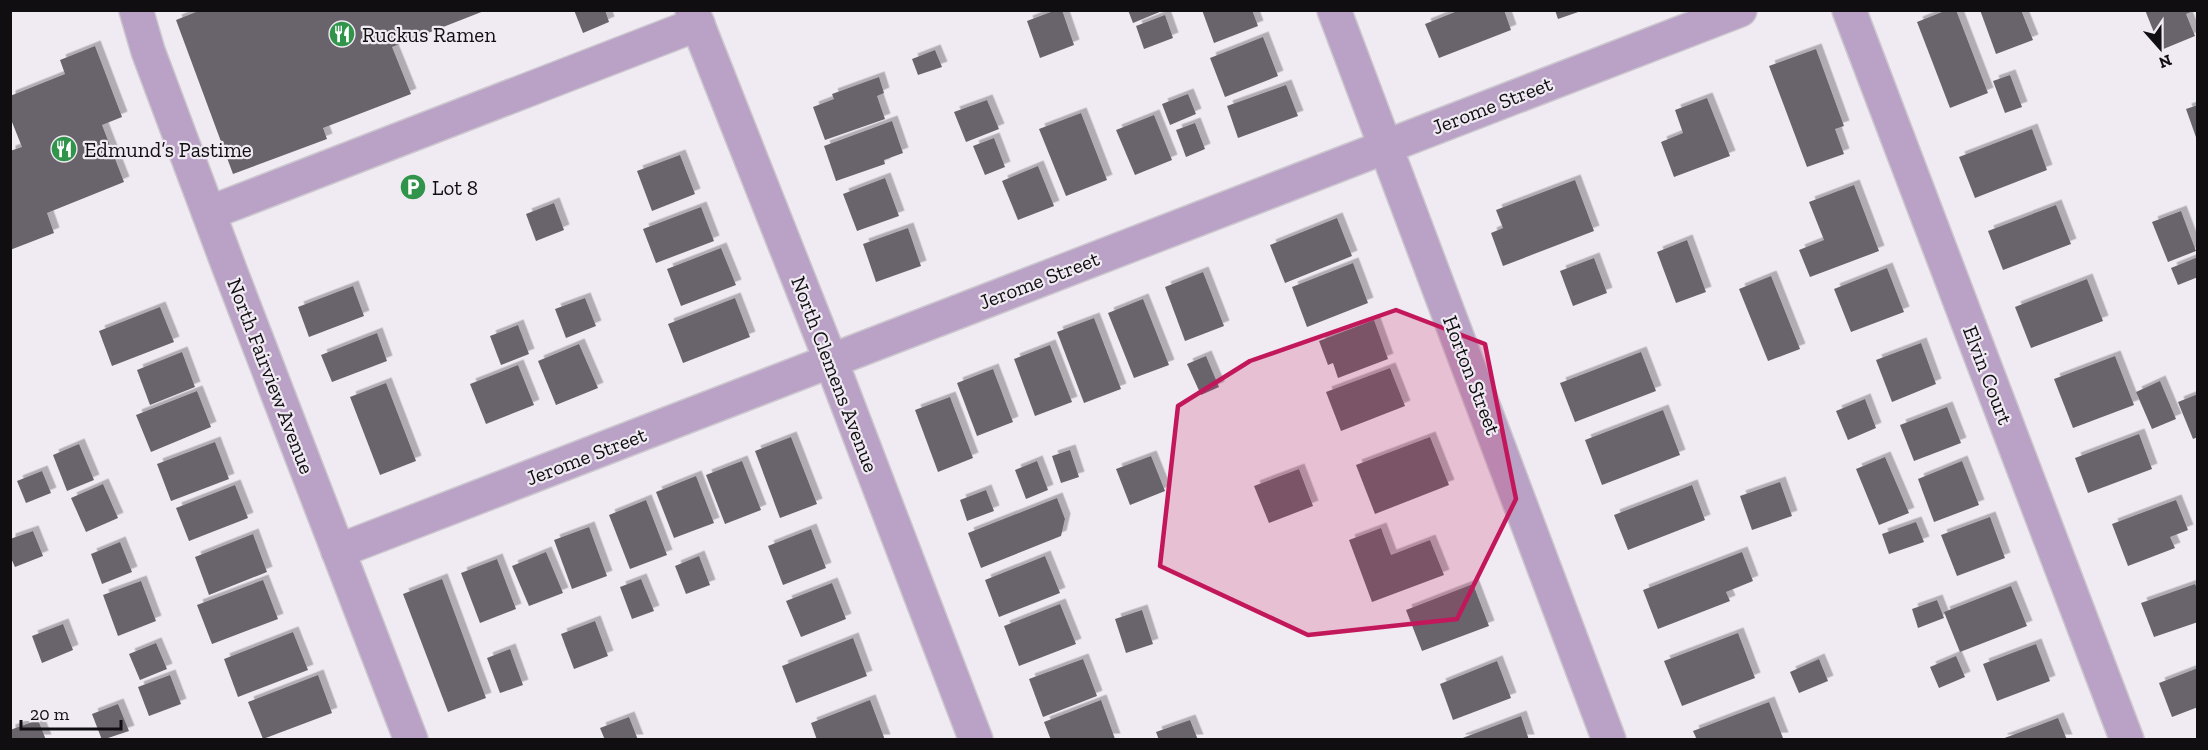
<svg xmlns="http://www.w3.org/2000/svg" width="2208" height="750" font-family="'Zilla Slab',serif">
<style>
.building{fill:#69646c;filter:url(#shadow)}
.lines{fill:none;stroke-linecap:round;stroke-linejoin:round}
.minor-casing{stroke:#ccc7cf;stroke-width:36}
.minor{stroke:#b9a2c5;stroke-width:33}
.marked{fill:#c2185b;fill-opacity:0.2;stroke:#c2185b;stroke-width:4.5;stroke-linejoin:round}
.labels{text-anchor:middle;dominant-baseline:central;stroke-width:4.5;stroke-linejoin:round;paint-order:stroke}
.poi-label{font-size:21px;fill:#100e11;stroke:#f0eaf3;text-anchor:start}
.street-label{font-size:21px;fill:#100e11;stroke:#f0eaf3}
</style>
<defs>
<filter id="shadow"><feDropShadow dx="5.5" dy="-5.5" stdDeviation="0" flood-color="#0004"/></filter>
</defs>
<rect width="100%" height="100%" fill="#f0eaf3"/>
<g class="building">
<path d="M201,10h283v1l-92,36 19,47 -88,34 4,11 -94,35 -57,-154z"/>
<path d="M574,10h31l4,12 -26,11z"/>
<path d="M1056,10h6l12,35 -34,13 -13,-37z"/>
<path d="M1128,10h34v1l-29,12z"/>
<path d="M1202,10h50l6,16 -44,17z"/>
<path d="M1460,10h44l7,20 -72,28 -14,-34z"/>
<path d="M1555,10h26v1l-23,8z"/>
<path d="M1947,10h9l32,83 -38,15 -33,-86z"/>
<path d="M1980,10h41l12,30 -37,14z"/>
<path d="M2145,10h51l-10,4 9,22 -34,14z"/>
<path d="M1165,15l8,23 -29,11 -8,-23z"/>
<path d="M1263,37l15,39 -53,21 -15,-39z"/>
<path d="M95,46l27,71 -20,8 22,57 -77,31 7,20 -44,17v-99l12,-4 -12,-30v-21l55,-22 -5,-14z"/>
<path d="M1816,49l28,77 -9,3 9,25 -37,13 -38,-101z"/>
<path d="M935,50l7,17 -24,8 -6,-16z"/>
<path d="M2010,75l12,32 -17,6 -12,-32z"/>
<path d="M879,77l5,16 -7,3 8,23 -60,21 -12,-33 21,-8 -2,-5z"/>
<path d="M1286,85l12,31 -60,22 -11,-32z"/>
<path d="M1188,94l8,20 -26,11 -8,-21z"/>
<path d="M1707,98l23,58 -56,21 -13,-35 22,-9 -8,-23z"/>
<path d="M987,100l12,29 -33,13 -12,-30z"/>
<path d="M2198,105v35h-1l-11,-31z"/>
<path d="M1081,113l26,67 -41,16 -27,-67z"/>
<path d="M1154,115l18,45 -37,15 -19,-45z"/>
<path d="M892,121l11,32 -19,7 1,4 -49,17 -12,-35z"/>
<path d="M1195,123l10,26 -19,8 -10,-27z"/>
<path d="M2032,129l15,41 -72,28 -16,-41z"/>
<path d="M994,138l11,29 -20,8 -12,-29z"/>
<path d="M680,155l15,39 -43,17 -15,-40z"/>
<path d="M1038,166l16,40 -36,14 -16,-39z"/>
<path d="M885,178l14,38 -42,15 -14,-37z"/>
<path d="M1575,180l19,51 -91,35 -12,-33 12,-5 -7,-18z"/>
<path d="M1854,185l25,66 -69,26 -11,-27 25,-10 -15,-38z"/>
<path d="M554,203l10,27 -28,11 -10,-27z"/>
<path d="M2056,205l15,39 -68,26 -15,-39z"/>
<path d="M701,207l13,34 -58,22 -13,-34z"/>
<path d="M2181,211l15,40 -28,11 -16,-40z"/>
<path d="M1337,218l15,38 -67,27 -15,-38z"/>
<path d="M908,228l13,38 -45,16 -13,-38z"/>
<path d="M1687,240l19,52 -30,11 -19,-51z"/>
<path d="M721,248l15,37 -55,21 -14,-37z"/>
<path d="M2198,257v20l-20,8 -7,-17z"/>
<path d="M1594,258l13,35 -34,13 -13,-35z"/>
<path d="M1353,263l15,40 -61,24 -15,-40z"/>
<path d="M1887,268l17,44 -53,20 -17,-43z"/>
<path d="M1203,272l21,54 -39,15 -20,-54z"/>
<path d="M1771,276l29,73 -32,12 -29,-72z"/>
<path d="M2087,279l16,42 -72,27 -16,-41z"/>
<path d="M353,286l11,30 -55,21 -11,-30z"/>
<path d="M585,298l11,28 -30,12 -11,-29z"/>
<path d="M735,298l15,39 -67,26 -15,-39z"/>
<path d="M1143,299l26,66 -35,13 -26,-65z"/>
<path d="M160,307l14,35 -62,24 -13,-35z"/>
<path d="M1094,318l27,71 -37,14 -27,-71z"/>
<path d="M1374,320l14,39 -50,19 -5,-15 -5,2 -9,-24z"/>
<path d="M518,325l11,29 -28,11 -11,-29z"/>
<path d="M377,333l10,28 -55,21 -11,-27z"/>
<path d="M1921,343l15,41 -44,18 -16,-42z"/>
<path d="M579,344l19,44 -42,17 -18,-44z"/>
<path d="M1050,345l22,57 -37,14 -21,-57z"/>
<path d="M182,352l13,35 -45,18 -13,-35z"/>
<path d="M1641,352l15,39 -81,31 -15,-39z"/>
<path d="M1206,356l13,31 -18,8 -14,-31z"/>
<path d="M2115,356l19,49 -61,23 -19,-49z"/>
<path d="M518,365l16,40 -48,19 -16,-40z"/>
<path d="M1390,368l15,38 -64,25 -15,-39z"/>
<path d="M993,369l20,53 -36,14 -20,-53z"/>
<path d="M2160,381l16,38 -24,10 -16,-37z"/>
<path d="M386,383l30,78 -36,14 -30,-78z"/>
<path d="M197,391l14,36 -60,25 -15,-37z"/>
<path d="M2198,394v43l-5,2 -15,-37z"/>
<path d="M950,397l23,61 -35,14 -23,-62z"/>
<path d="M1865,399l11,29 -28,12 -12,-29z"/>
<path d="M1947,407l14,36 -47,18 -14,-36z"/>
<path d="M1663,410l17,45 -78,30 -17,-45z"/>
<path d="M2139,434l13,35 -64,24 -13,-35z"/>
<path d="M791,437l26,67 -37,14 -25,-67z"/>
<path d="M1430,437l19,48 -74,29 -19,-49z"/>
<path d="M215,442l14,37 -58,22 -14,-37z"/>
<path d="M79,444l15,36 -27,11 -14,-36z"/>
<path d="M1070,450l9,27 -18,6 -9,-27z"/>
<path d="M1151,456l14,35 -35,14 -14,-36z"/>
<path d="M1885,457l24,56 -30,12 -23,-56z"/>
<path d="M742,461l19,49 -36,14 -19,-49z"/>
<path d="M1037,461l11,29 -22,9 -11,-29z"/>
<path d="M1962,461l17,44 -45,17 -16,-43z"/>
<path d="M1299,469l14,37 -44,17 -15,-37z"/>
<path d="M42,471l9,22 -25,10 -9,-22z"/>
<path d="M696,476l18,47 -40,15 -18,-46z"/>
<path d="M1780,482l12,34 -40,14 -12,-34z"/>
<path d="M103,484l15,34 -32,14 -15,-34z"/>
<path d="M235,485l13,33 -59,23 -13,-33z"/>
<path d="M1692,485l13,35 -77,30 -14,-35z"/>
<path d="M986,490l8,21 -27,10 -7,-21z"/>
<path d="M1057,498l8,21 -4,17 -80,32 -13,-35z"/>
<path d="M646,500l21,55 -37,14 -21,-54z"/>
<path d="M2176,500l12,30 -18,7 5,11 -47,18 -16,-42z"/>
<path d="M1990,517l15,41 -48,18 -16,-41z"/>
<path d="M1916,522l8,20 -35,12 -7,-20z"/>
<path d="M589,527l18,49 -35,13 -18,-49z"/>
<path d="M1381,528l10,27 39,-15 14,35 -72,27 -23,-62z"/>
<path d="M811,529l15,39 -43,17 -15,-39z"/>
<path d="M33,531l10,25 -28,11 -5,-11v-17z"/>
<path d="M253,534l14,38 -58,23 -14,-38z"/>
<path d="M120,542l12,30 -30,12 -11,-30z"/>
<path d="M546,552l17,41 -34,13 -17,-40z"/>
<path d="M1742,552l11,29 -27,11 4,9 -72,28 -15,-39z"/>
<path d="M699,556l11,29 -24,9 -11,-28z"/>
<path d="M1045,556l15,37 -61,24 -14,-37z"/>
<path d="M497,559l19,50 -36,14 -19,-50z"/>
<path d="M442,579l44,119 -38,14 -45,-118z"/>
<path d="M641,579l13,32 -22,8 -12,-32z"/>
<path d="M263,580l15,39 -66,25 -15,-39z"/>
<path d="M141,581l15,40 -38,15 -15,-41z"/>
<path d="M832,583l14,36 -45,18 -15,-36z"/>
<path d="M1473,584l16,42 -67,25 -16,-41z"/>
<path d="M2195,584l3,7v31l-44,15 -13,-34z"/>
<path d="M2011,586l16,40 -67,26 -16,-40z"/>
<path d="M1937,600l7,18 -26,10 -6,-19z"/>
<path d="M1060,604l16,40 -57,22 -15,-40z"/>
<path d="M1142,610l11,34 -27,9 -11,-34z"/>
<path d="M595,621l13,35 -34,13 -13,-35z"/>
<path d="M63,624l10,26 -31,13 -10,-27z"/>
<path d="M293,632l15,38 -70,27 -14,-38z"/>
<path d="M1738,633l17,45 -73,28 -18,-45z"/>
<path d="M853,638l14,38 -71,27 -14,-37z"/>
<path d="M156,643l11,26 -27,11 -11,-26z"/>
<path d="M2036,644l14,37 -53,20 -14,-37z"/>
<path d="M510,649l13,36 -23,8 -13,-35z"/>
<path d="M1956,656l9,21 -26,11 -9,-21z"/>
<path d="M1083,659l14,37 -54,21 -14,-38z"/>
<path d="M1819,659l9,22 -29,12 -9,-21z"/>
<path d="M1497,661l14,37 -58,22 -13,-36z"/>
<path d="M2198,668v39l-26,10 -13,-34z"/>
<path d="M170,675l11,29 -32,12 -11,-29z"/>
<path d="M318,675l14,38 -69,26 -15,-37z"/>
<path d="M870,700l15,40h-68l-6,-17z"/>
<path d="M1101,700l14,39 -64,1 -7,-18z"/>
<path d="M1769,702l14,36 -86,2 -4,-9z"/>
<path d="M118,704l11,27 -27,9 -10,-26z"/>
<path d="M1521,716l8,24h-69v-1z"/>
<path d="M629,717l9,23h-33l-5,-12z"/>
<path d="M2058,718l9,22h-65v-1z"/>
<path d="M38,720l8,20h-36v-10z"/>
<path d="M1190,720l8,20h-39l-3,-8z"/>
</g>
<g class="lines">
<defs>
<g id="minor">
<path d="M136,10l12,41 82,219 181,470"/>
<path d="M692,10l139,351 145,379"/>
<path d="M1334,10l275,730"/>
<path d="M1849,10l278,730"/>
<path d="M209,213l489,-189"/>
<path d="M338,551l1402,-541"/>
</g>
</defs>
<use href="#minor" class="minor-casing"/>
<use href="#minor" class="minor"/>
</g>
<path class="marked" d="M1396,310l89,34 31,155 -59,120 -149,16 -148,-69 18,-160 72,-45z"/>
<defs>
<symbol id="restaurant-disc" viewBox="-11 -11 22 22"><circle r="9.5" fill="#30954b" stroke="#f0eaf3"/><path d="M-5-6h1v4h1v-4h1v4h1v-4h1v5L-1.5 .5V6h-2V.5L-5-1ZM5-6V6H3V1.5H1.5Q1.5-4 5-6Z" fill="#fff"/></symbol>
<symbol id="parking-disc" viewBox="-11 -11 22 22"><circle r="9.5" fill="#30954b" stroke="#f0eaf3"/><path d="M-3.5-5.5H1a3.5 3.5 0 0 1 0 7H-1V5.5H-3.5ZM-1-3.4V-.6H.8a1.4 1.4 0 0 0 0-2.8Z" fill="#fff"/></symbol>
</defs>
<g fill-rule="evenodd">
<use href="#restaurant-disc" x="327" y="19" width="30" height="30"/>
<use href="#restaurant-disc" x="49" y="134" width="30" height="30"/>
<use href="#parking-disc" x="398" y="172" width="30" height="30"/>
</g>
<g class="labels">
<g class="poi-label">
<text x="362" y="34">Ruckus Ramen</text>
<text x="84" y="149">Edmund’s Pastime</text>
<text x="432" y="187">Lot 8</text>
</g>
<g class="street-label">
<text transform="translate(1492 105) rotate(-21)">Jerome Street</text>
<text transform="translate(1039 280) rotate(-21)">Jerome Street</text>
<text transform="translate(835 374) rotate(69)">North Clemens Avenue</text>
<text transform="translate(1472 375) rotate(69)">Horton Street</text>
<text transform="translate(1988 375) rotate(69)">Elvin Court</text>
<text transform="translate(271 376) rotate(69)">North Fairview Avenue</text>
<text transform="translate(586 456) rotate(-21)">Jerome Street</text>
</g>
</g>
<rect width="2208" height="750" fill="none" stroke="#100e11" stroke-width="24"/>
<g transform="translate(2160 48) rotate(159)" stroke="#f0eaf3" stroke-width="4.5" paint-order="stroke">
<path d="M0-4.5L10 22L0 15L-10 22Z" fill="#100e11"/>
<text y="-9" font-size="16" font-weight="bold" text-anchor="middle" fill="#100e11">N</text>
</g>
<path d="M21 720v9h100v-9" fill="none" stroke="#100e11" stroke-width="3"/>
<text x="30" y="720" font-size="18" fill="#100e11" stroke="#f0eaf3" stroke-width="4.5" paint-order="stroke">20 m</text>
</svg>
